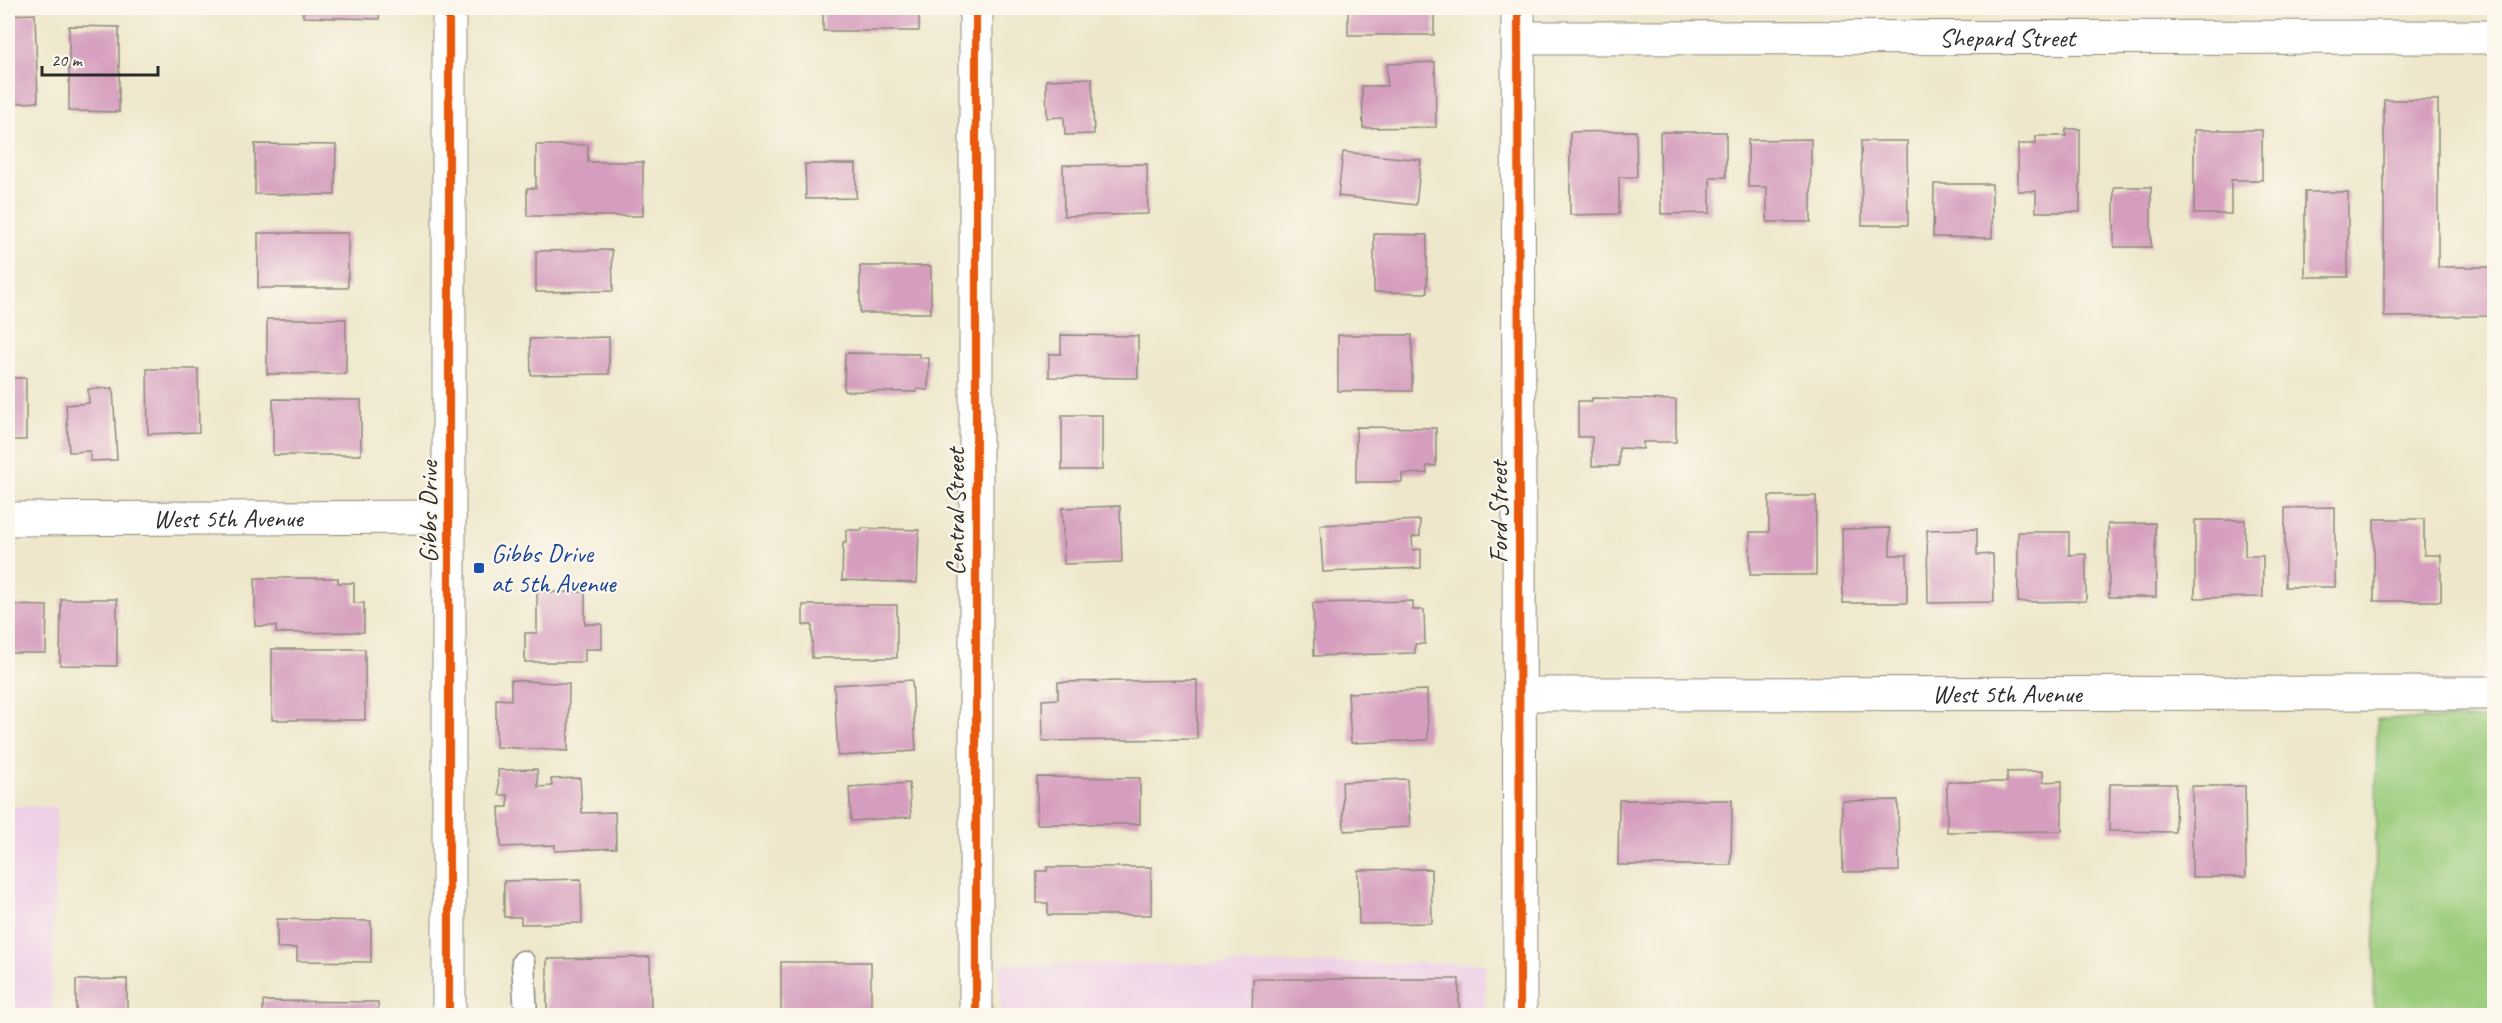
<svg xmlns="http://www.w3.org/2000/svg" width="2502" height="1023" font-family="Caveat,sans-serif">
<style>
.built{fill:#eed0e7}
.green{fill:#9bcc7b;stroke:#637c53;stroke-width:1.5}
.building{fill:#d69ebe}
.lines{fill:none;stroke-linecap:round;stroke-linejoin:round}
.lane-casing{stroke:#8c897b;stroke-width:25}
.street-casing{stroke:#8c897b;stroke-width:35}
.secondary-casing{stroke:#8c897b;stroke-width:35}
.lane{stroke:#fff;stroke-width:22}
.street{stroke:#fff;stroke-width:33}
.secondary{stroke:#fff;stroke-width:33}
.cycleway-casing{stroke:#fbf7ec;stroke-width:11}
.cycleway{stroke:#e8590c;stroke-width:8}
.transit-dot{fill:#1a4fb4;stroke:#fbf7ec;stroke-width:2}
.labels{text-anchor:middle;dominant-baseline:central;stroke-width:4.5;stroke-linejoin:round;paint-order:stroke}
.street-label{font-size:26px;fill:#2b2b2b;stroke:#fbf7ec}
.transit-label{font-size:26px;fill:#164399;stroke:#fbf7ec;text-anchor:start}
</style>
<rect width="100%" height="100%" fill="#fbf7ec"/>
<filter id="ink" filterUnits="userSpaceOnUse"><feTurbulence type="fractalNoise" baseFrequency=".0167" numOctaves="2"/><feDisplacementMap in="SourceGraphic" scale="12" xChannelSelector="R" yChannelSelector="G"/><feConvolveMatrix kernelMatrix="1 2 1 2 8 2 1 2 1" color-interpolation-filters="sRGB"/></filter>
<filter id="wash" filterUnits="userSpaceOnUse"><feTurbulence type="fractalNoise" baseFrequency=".008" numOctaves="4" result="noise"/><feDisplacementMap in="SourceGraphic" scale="24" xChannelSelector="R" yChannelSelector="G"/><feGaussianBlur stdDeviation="1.35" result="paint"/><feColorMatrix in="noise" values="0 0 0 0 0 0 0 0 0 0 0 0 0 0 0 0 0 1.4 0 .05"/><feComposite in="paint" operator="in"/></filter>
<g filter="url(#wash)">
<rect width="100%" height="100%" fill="#eee7cb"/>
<g class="built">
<path d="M8,806l49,1 -6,208h-43z"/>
<path d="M1485,963v52h-484l-2,-51z"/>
</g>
<path class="green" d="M2377,719h117v296h-120z"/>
<g id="blocks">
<g class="building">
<path d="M303,8h77l-1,11 -76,-2z"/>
<rect x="823" y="8" width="96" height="23"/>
<rect x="1348" y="8" width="86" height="27"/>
<path d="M35,14l3,88 -30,2v-89z"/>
<path d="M69,26l50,1v85l-50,-1z"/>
<path d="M1435,62l1,65 -73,1 -1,-42h25v-22z"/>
<path d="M1092,78l2,56 -29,1 -1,-18 -17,1 -1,-38z"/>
<path d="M2384,100h54v167h56v49l-110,1z"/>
<path d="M2066,129h14v83h-44v-21h-18v-47h18v-8h30z"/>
<path d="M2194,130h68v50h-31v34h-37z"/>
<path d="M1636,131l1,46h-18v37l-49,1v-83z"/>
<path d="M1660,132h66v45h-16v36l-49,1z"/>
<path d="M1811,139v83h-44v-35h-19v-47z"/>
<path d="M1861,141h46l1,84h-46z"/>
<path d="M255,144l81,1 -1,50 -80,-1z"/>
<path d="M536,145h52v17h55v54h-116v-28h9z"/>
<path d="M1343,152l78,8 -5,45 -78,-9z"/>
<path d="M805,164h51v34l-50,1z"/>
<path d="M1147,164l1,50 -84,2 -1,-51z"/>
<path d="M1934,184h58v54l-59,-1z"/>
<rect x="2114" y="187" width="37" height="60"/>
<rect x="2305" y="192" width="43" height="85"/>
<rect x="258" y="233" width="90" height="55"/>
<path d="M1374,234l53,1v58l-53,-1z"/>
<path d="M612,250l1,41 -77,1v-41z"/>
<rect x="860" y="266" width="71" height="47"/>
<rect x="267" y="319" width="79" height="55"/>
<path d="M1061,335l77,1v42l-89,-1v-23h12z"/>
<rect x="1338" y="335" width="74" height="56"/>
<path d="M609,337v37l-78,1 -1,-36z"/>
<path d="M845,353l74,1v4h10l-1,32 -11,-1v3l-73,-1z"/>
<path d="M147,369h51l1,63 -51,2z"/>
<rect x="8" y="378" width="18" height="62"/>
<path d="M113,388l4,72 -27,1v-10l-21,1 -3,-47 23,-2 -1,-14z"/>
<path d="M1592,398l84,2v42h-33v7l-24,-1v18h-27v-29h-14v-36h14z"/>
<path d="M273,399l88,1v55h-88z"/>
<rect x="1062" y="415" width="40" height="55"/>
<path d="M1356,427l80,1v38h-9v7l-25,1v8h-46z"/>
<path d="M1769,496h47v79h-66v-43h19z"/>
<path d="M1120,506l2,56 -58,2 -2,-56z"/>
<path d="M2335,507v80h-50v-79z"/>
<path d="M2374,519h50v36h17v46h-67z"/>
<path d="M1420,520v16l-8,1 1,13 8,-1v19l-98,4 -3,-47z"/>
<path d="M2195,520h50v36h18v41l-68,1z"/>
<path d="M2155,523l1,74h-47l-1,-73z"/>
<path d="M862,528l57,2 -2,53 -75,-3 1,-37h3v-13h16z"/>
<path d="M1890,528v27h17v48h-64l-1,-74z"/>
<path d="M1977,529v26l16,-1 1,48 -66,1 -1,-73z"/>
<path d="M2018,532h51v23l17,-1v47l-68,1z"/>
<path d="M255,578h83v5h16v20h10v29l-88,1v-7h-21z"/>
<path d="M537,592h48v32h17v25h-17v13h-60v-29h12z"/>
<path d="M61,599h56v67l-57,-1z"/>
<path d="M1413,601v9h11l1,34h-10v9l-101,3 -1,-53z"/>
<path d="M8,605l39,1 -1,47h-38z"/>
<path d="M803,605h94v53h-85v-33h-9z"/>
<rect x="272" y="649" width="93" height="71"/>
<path d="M511,680l58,4 -1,67 -72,-4v-48l15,1z"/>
<path d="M912,680l4,71 -78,5 -4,-71z"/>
<path d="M1197,680v59l-154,2 -1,-41 16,-1v-17z"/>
<path d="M1427,690l1,50 -77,3 -3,-50z"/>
<path d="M537,769l1,18 14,-1 -1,-7 29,-1 2,35 33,-1 1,36 -61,3v-6l-54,2 -2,-40h9v-12h-9l-1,-25z"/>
<path d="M2043,771v11l19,-1v50l-115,1v-50h60v-10z"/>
<path d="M1037,777l103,1v46h-103z"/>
<path d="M1407,779l3,48 -66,4 -2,-49z"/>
<path d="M909,783l2,34 -60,4 -2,-34z"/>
<path d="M2110,784h66l-1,48 -66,-1z"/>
<path d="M2192,786h53l1,91h-54z"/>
<path d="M1619,800h113l-1,65h-113z"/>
<path d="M1898,800l1,71 -56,1 -1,-71z"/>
<path d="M1047,867h104v48h-103v-12h-11v-32h10z"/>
<path d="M1431,869l1,54 -73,1 -1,-54z"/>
<path d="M581,879l1,44 -61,1v-7h-17v-36z"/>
<path d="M277,919l94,2v41l-74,-1v-13h-20z"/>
<path d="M650,957l1,57 -104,2v-57z"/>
<rect x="781" y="962" width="90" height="54"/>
<path d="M127,979v37h-51v-36z"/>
<path d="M1253,979h206v37h-207z"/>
<path d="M263,1001l115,1v14h-115z"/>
</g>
</g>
</g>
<g filter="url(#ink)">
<use href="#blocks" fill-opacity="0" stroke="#8c897b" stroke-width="1.5"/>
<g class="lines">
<defs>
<path id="lane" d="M523,962l3,54"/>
<g id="street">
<path d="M976,8v1008"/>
<path d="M1518,8l2,1008"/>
<path id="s1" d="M1518,38l976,-1"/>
<path id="s2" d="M8,519l441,-2"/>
<path id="s3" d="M1519,694l975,-1"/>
</g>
<path id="secondary" d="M449,1016v-1008"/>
</defs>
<use href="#lane" class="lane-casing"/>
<use href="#street" class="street-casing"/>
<use href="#secondary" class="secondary-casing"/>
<use href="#lane" class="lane"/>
<use href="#street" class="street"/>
<use href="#secondary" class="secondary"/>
<defs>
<g id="cycleway">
<path d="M976,8v1008"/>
<path d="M1518,8l2,1008"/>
<path d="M449,1016v-1008"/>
</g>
</defs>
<use href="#cycleway" class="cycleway-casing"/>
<use href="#cycleway" class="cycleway"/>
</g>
</g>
<rect class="transit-dot" x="473" y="562" width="12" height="12" rx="3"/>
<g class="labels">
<g class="street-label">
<text stroke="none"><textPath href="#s1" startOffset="489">Shepard Street</textPath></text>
<text transform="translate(428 512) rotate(-90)">Gibbs Drive</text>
<text transform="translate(955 512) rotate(-90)">Central Street</text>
<text transform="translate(1498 512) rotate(-90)">Ford Street</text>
<text stroke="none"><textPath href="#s2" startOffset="220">West 5th Avenue</textPath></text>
<text stroke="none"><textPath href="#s3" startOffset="488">West 5th Avenue</textPath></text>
</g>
<g class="transit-label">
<text x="491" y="553">Gibbs Drive<tspan x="491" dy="30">at 5th Avenue</tspan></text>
</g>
</g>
<rect width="2502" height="1023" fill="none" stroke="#fbf7ec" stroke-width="30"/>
<path d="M42 66v9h116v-9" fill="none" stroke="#2b2b2b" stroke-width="3"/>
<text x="51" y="66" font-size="18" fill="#2b2b2b" stroke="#fbf7ec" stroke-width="4.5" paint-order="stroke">20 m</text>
</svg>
